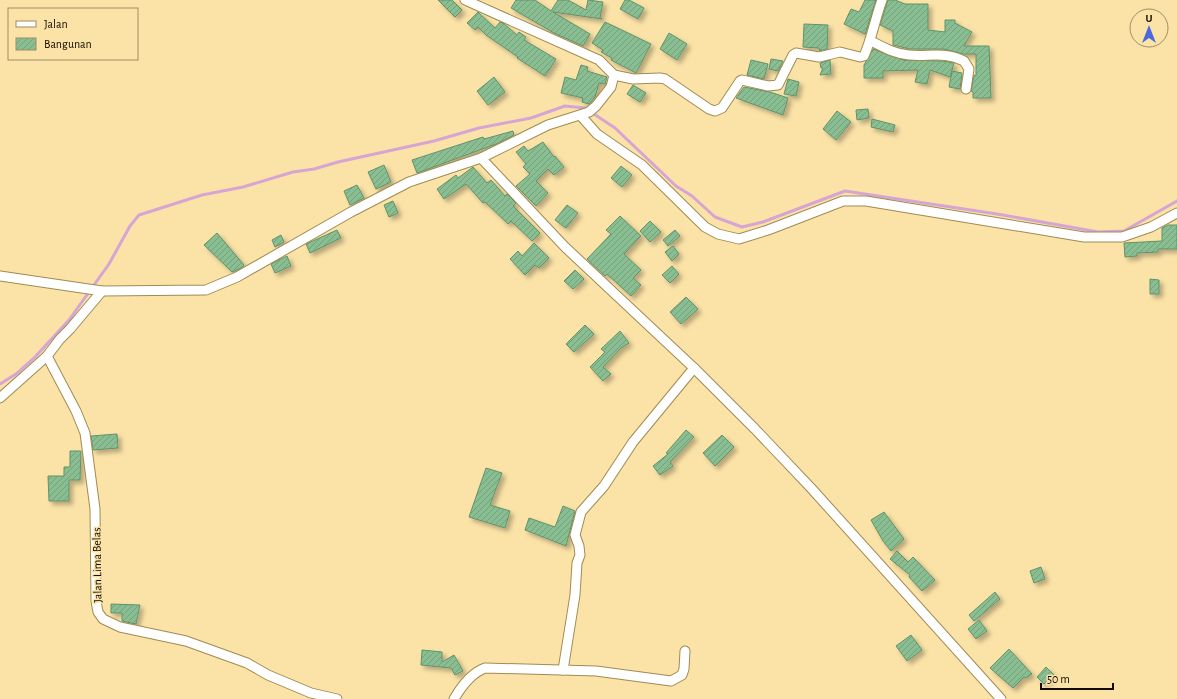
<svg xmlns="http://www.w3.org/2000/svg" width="1177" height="699" font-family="'Alegreya Sans',sans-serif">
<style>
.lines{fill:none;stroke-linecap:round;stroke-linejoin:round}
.stream{stroke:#d6a5d3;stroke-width:3}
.building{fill:url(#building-hatch);stroke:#619269;filter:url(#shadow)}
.street-casing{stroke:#a18b52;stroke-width:11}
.street{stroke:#fff;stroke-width:9}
.labels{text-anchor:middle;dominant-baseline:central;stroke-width:3;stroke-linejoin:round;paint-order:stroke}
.street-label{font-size:12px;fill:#140b00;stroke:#fbe3a7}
</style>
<defs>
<pattern id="building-hatch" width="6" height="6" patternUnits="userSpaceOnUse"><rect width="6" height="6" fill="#89be92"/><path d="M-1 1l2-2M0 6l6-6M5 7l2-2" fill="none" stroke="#75a27c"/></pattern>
<filter id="shadow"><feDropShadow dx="3.5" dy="3.5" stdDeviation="2" flood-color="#0004"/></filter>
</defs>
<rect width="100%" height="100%" fill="#fbe3a7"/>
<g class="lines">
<path class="stream" d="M0,384l16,-10 19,-17 34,-37 40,-56 21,-38 9,-11 63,-20 41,-8 50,-15 21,-3 24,-7 96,-21 45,-13 52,-10 34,-12 20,2 30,20 61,58 16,10 23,21 27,10 21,-5 82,-31 152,23 101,18 26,-1 53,-30"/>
</g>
<g class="building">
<path d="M438,0h14l10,10 -7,7z"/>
<path d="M516,0h19l16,11 7,-11h10l18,10 2,-10 15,2 -3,16 2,1 -49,-7 37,22 -7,12 -29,-13 -43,-25z"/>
<path d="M625,0h4l15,8 -6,11 -18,-10z"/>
<path d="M865,0h11l-11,34 -21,-10 7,-15 8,3z"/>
<path d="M888,0h7l10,4h23v26l17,2v-12h10v3l17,9 -8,14h25l2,52h-18v-6l-2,-1 3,-16 2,1v-22h-13l-19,-5h-34l-17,-4v-14l-13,-6z"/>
<path d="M478,12l17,16 5,-6 3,1 14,12 2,-3 7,5 -2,3 32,19 -11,17 -28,-18 1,-1 -32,-22 -8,-8 -3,3 -8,-7z"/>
<path d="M605,22l46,22 -15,29 -25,-13 1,-2 -11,-6 2,-2 -11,-7z"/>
<path d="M804,24l24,1 -1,24 -7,2 -1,-3 -16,-1z"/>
<path d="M669,33l18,11 -10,16 -17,-11z"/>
<path d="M873,49l30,11 40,1 11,2 -4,14 -20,-7 -3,14 -12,-2 3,-12 -35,1v7h-19v-13z"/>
<path d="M771,59l12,2 -5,10 -9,-2z"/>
<path d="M751,60l17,4 -4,15 -17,-4z"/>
<path d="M830,60l1,14 -11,1 3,-7h-2l-1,-5z"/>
<path d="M581,65l7,2 -1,4 20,6 -2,7 -6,-1 -4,14 -6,7 -7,-2 1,-4 -22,-5 4,-16 11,3z"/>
<path d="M952,71l10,2 -2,16 -11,-2z"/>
<path d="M494,77l11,15 -17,13 -11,-14z"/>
<path d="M788,79l11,3 -3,14 -12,-2z"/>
<path d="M633,85l13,8 -6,9 -13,-8z"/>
<path d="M744,87l26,5 18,6 -5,17 -47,-17z"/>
<path d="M868,109l1,9 -12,2 -1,-10z"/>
<path d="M837,111l14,11 -15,18 -13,-11z"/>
<path d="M872,119l23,6 -2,7 -22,-5z"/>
<path d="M513,131l1,4 -18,9 -79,29 -5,-13 71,-23 1,2z"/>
<path d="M543,142l11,15 1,-1 9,11 -10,8 -6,-6 -12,12 12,12 -12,13 -20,-20 14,-12 -7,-7 3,-3 -10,-12 8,-6 4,5z"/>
<path d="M384,165l7,17 -15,7 -8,-17z"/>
<path d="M621,166l11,9 -10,12 -11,-9z"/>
<path d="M473,167l14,16 4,-3 14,16 2,-2 9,9 -3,3 27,27 -8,8 -21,-20 -3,3 -23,-22 -2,1 -17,-19 -22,15 -7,-10 19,-14 2,3z"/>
<path d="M357,185l7,13 -14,7 -6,-14z"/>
<path d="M393,201l5,12 -9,4 -5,-12z"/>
<path d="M567,205l11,8 -12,15 -11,-8z"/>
<path d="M620,216l21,20 -17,18 17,16 -8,8 8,7 -10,11 -24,-22 -2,2 -18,-17 24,-25 -5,-4z"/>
<path d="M650,221l11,11 -11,10 -10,-11z"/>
<path d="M1168,225h9v24h-19v3l-21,1v3l-12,1 -1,-14 38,-2v-13z"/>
<path d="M337,230l4,8 -31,15 -4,-9z"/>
<path d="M675,230l5,6 -12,10 -5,-6z"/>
<path d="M217,233l27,32 -3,3 -9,4 -28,-27z"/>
<path d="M281,235l3,7 -9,5 -3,-7z"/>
<path d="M534,243l15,15 -10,10 -4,-3 -10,10 -15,-16 8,-8 4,5z"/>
<path d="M673,246l6,8 -7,7 -7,-9z"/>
<path d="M287,256l4,10 -16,7 -4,-9z"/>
<path d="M672,266l7,8 -9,9 -8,-8z"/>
<path d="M575,270l9,9 -11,10 -9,-8z"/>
<path d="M1150,279l9,1v14h-9z"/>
<path d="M686,297l12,12 -17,15 -11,-12z"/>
<path d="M585,325l9,9 -20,18 -8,-8z"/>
<path d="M620,331l9,12 -8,5 -18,19 8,7 -8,7 -13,-14 15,-15 -4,-3z"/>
<path d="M686,430l8,7 -24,25 3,4 -13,9 -7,-9 15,-12 -2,-1z"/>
<path d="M117,434l1,14 -25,2 -2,-14z"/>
<path d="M722,435l12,12 -19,19 -12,-13z"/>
<path d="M70,451h11l-1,29h-11v21h-20l-1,-25h16v-9h6z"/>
<path d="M486,468l16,5 -12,32 20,6 -5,17 -36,-11z"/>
<path d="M563,506l12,5 -9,35 -41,-16 4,-12 26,9z"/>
<path d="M884,512l20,27 -13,12 -8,-10 -12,-21z"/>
<path d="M897,551l11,11 5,-5 22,23 -13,11 -13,-14 1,-2 -20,-16z"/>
<path d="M1041,567l4,12 -11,4 -4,-12z"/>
<path d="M995,592l5,7 -26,22 -5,-6z"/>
<path d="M111,604l29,1 -4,19 -14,-3v-8h-11z"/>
<path d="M979,620l8,11 -11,8 -8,-10z"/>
<path d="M911,635l11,15 -15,11 -11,-15z"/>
<path d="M1009,649l23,25 -6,4 -2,-1 -11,11 -23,-20z"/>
<path d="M422,650l20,2v10l12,-7 9,16 -8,4 -4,-7 -30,-3z"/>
<path d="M1046,667l8,8 -10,9 -7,-7z"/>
</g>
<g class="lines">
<defs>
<g id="street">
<path d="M871,41c12,6 24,13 38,14 21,2 35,-4 55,6l5,8 -3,20"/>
<path d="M614,75l19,4 27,-1 5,1 44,30 6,2 7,-3 18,-27 2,-1 26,6 10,-1 15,-30 3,-2 23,4 21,-5 20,5 4,-1c8,-18 11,-37 18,-56"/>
<path d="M581,116l16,18 45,31 63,62 13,7 21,5 29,-9 75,-29h23l218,36h38l29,-10 26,-14"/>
<path d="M481,158l84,89 129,121 61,61 56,59 190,211"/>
<path d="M0,276l102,15 104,-1 31,-13 114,-65 58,-30 72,-24 67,-33 41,-13 7,-6 15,-19 3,-12 -15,-15 -134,-60"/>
<path d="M102,291l-32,38 -10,10 -13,17 29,55 9,22 10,76 1,92 2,11 5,7 17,8 66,14 61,22 21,12 43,18 26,6"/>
<path d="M0,398l47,-42"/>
<path d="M563,670l12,-75 2,-32 3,-8 -1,-9 -4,-11 6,-23 23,-26 29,-44 61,-74"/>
<path d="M454,699c7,-12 17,-26 31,-31l111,3 75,10 11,-6 2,-6 1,-18"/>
</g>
</defs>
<use href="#street" class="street-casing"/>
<use href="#street" class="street"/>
</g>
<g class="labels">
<g class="street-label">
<text transform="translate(97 565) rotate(-91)">Jalan Lima Belas</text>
</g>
</g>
<rect x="8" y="8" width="130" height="52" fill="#fbe3a7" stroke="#9f8d64"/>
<rect x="16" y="21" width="20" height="6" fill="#ffffff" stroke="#9f8d64"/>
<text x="44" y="28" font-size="12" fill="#140b00">Jalan</text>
<rect x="16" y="38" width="20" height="12" fill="url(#building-hatch)" stroke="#9f8d64"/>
<text x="44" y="48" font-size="12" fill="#140b00">Bangunan</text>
<g transform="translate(1149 28)"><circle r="19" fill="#fbe3a7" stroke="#9f8d64"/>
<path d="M0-3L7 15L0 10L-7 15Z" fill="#4a69dc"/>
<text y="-6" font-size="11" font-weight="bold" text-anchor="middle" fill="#140b00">U</text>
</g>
<path d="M1041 683v6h72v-6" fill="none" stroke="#140b00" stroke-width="2"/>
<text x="1047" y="683" font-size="12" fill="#140b00" stroke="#fbe3a7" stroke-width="3" paint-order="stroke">50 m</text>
</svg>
